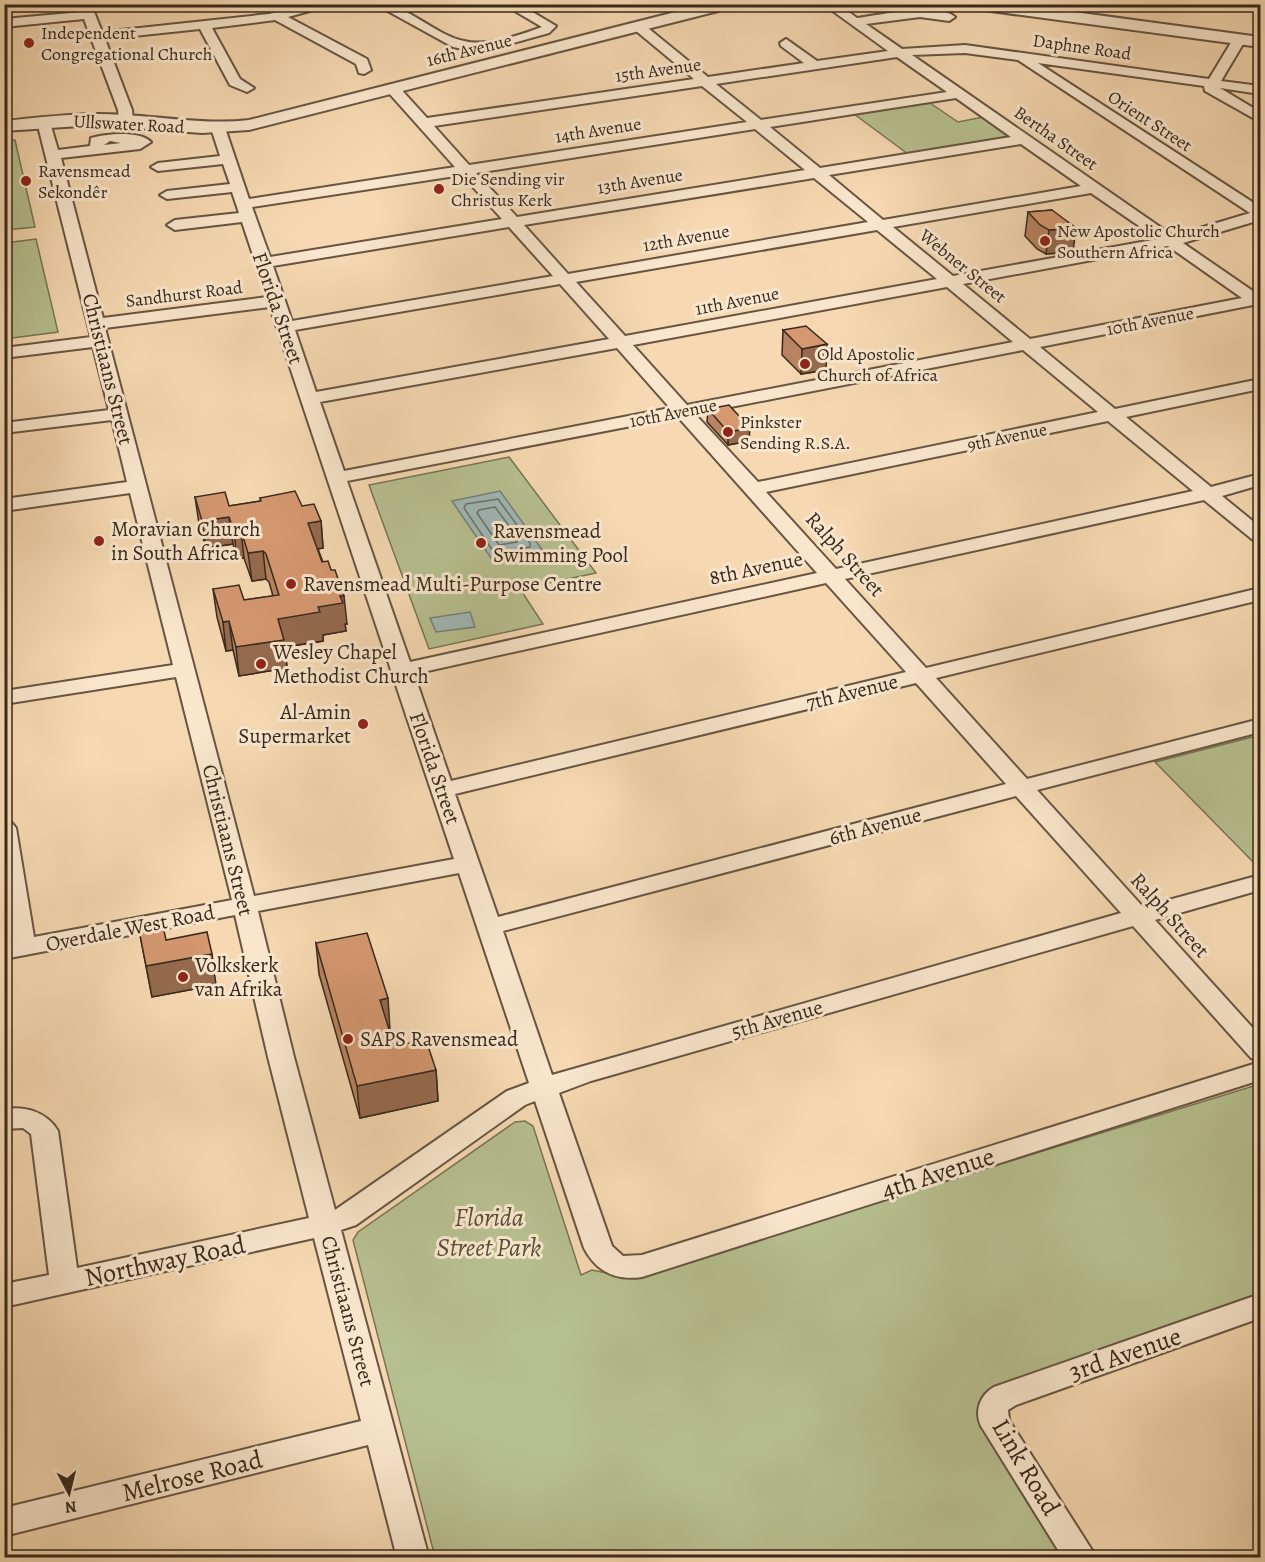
<svg xmlns="http://www.w3.org/2000/svg" width="1265" height="1562" font-family="Alegreya,serif">
<style>
.green{fill:#b7c090;stroke:#777456;stroke-width:1.5}
.water{fill:#a0b8b6;stroke:#767f79;stroke-width:1.5}
.lines{fill:none;stroke-linecap:round;stroke-linejoin:round}
.shore{stroke:#6c706a;stroke-width:1.5}
.minor-casing{stroke:#675542;stroke-width:4}
.tertiary-casing{stroke:#675542;stroke-width:4}
.minor{fill:#f9e6cd;fill-rule:evenodd}
.tertiary{fill:#f9e6cd;fill-rule:evenodd}
.wall{fill:#b78360;stroke:#37291d;stroke-width:1.5}
.shaded-wall{fill:#956a4e;stroke:#37291d;stroke-width:1.5}
.building{fill:#d59870;stroke:#37291d;stroke-width:1.5}
.poi-dot{fill:#8f2418;stroke:#f9e6cd;stroke-width:2}
.labels{text-anchor:middle;dominant-baseline:central;stroke-width:6;stroke-linejoin:round;paint-order:stroke}
.far-poi-label{font-size:18px;fill:#37291d;stroke:#f9e6cd;text-anchor:start}
.far-street-label{font-size:18px;fill:#37291d;stroke:#f9e6cd}
.street-label{font-size:21px;fill:#37291d;stroke:#f9e6cd}
.poi-label{font-size:21px;fill:#37291d;stroke:#f9e6cd;text-anchor:start}
.near-street-label{font-size:26px;fill:#37291d;stroke:#f9e6cd}
.near-park-label{font-size:26px;font-style:italic;fill:#574f3a;stroke:#f9e6cd}
</style>
<rect width="100%" height="100%" fill="#f6d9b2"/>
<filter id="stains"><feTurbulence type="fractalNoise" baseFrequency=".00333" numOctaves="4"/><feColorMatrix values="0 0 0 0 .2 0 0 0 0 .09 0 0 0 0 .02 0 0 0 .5 -.17"/></filter>
<radialGradient id="worn" r=".72"><stop offset=".6" stop-color="#630" stop-opacity="0"/><stop offset="1" stop-color="#630" stop-opacity=".3"/></radialGradient>
<g class="green">
<path d="M930,103l28,19 25,-5 23,17v4l-98,16 -54,-40z"/>
<path d="M15,140l20,87 -30,3v-89z"/>
<path d="M36,239l22,93 -53,7v-96z"/>
<path d="M509,457l87,116 -76,16 23,35 -114,25 -60,-164z"/>
<path d="M1260,735v132l-1,1 -104,-106z"/>
<path d="M1260,1084v211l-264,92 -17,15v18l88,137h-632l-82,-317 5,-8 157,-110 10,-1 8,5 48,149 11,-5 39,8z"/>
</g>
<g class="water">
<path d="M500,491l43,60 -50,10 -41,-60z"/>
<path d="M470,612l5,15 -39,5 -6,-14z"/>
</g>
<g class="lines">
<g class="shore">
<path d="M498,499l32,44v4l-35,7 -31,-46 2,-4z"/>
<path d="M495,507l23,31 -1,4 -18,3 -22,-32 2,-3z"/>
</g>
<defs>
<g id="minor">
<path d="M79,4h12l11,28 167,-18 42,-10h24l-47,13 79,42 4,11 -7,4 -5,-1 -3,-9 -81,-44 -63,8 28,51 14,9 -7,4 -17,-7 -30,-56 -95,10 27,71 1,11 -7,4 -7,-4 -1,-11 -34,-91 -80,8v-8l78,-7z"/>
<path d="M375,4c34,0 57,30 89,37 23,6 56,-6 78,-14l-39,-23h16l37,22 -7,7 -43,12 -38,5 -15,-3z"/>
<path d="M823,4h15l19,14c22,-3 82,-16 98,-1l-6,4 -29,-4 -54,7 36,25 63,-4 244,34 26,-43h10l1,3 -25,42 39,5v8l-40,-6 40,24v10l-55,-31 -1,-5 -166,-23 222,144v13l-77,23 77,53v12l-7,-3 -213,42 75,62 145,-30v10l-134,28 85,70 49,-13v11l-38,11 38,31v15l-7,-2 -49,-40 -359,79 81,89 334,-80v12l-324,78 91,101 233,-60v13l-223,58 106,117 117,-32v15l-105,30 105,116v25l-9,-3 -118,-132 -542,155 -32,12 53,153 11,10 19,-1 618,-193v18l-618,197c-27,4 -46,-6 -58,-29l-49,-147 -10,4 -169,120 -15,5 88,328h-32l-29,-113 -364,91v-28l357,-87 -47,-183 -310,69v-23l45,-9 -18,-141 -8,-6 -19,1v-20c22,-3 43,3 54,22l19,137 232,-50 -41,-161 -33,-142 -231,44v-16l7,-1 -7,-39v-82l8,2 4,5 18,109 198,-37 -56,-223 -172,27v-13l169,-26 -43,-172 -126,18v-12l123,-17 -15,-62 -108,13v-10l105,-13 -16,-63 -89,11v-10l87,-11 -54,-215 7,-4 5,1 9,31 32,-4 1,-8c15,-4 48,-8 60,4l-11,7 -79,9 42,160 164,-21 -25,-75 -67,8 -8,-5 8,-5 64,-7 -7,-21 -65,7 -7,-4 7,-4 63,-7 -7,-20 -65,7 -7,-4 7,-4 62,-7 -9,-28 2,-3 5,-1 7,4 24,71 206,-32 -67,-75 -2,-3 2,-3h10l29,32 267,-39 -59,-49 -2,-3 2,-3h8l65,53 96,-14 -23,-17 -1,-3 6,-4 31,22 71,-10zM965,53l53,7 232,153 -77,23 -261,-181zM897,57l50,35 -186,28 -45,-36zM702,86l45,36 -278,43 -35,-39zM956,98l55,39 -191,31 -50,-41zM755,129l50,41 -288,47 -41,-44zM110,141l11,2 -17,2zM1021,144l60,42 -198,34 -54,-45zM462,175l40,44 -232,38 -18,-50zM814,178l54,44 -300,52 -44,-49zM1091,193l67,46 -205,37 -60,-49zM509,227l44,49 -261,45 -19,-55zM877,230l60,49 -312,57 -49,-54zM1168,246l74,52 -212,41 -67,-55zM560,284l49,55 -293,53 -21,-62zM947,287l66,55 -326,63 -54,-60zM270,307l184,552 -200,37 -149,-568zM617,348l53,60 -326,63 -24,-69zM1023,350l75,62 -340,70 -63,-68zM678,417l139,156 -407,89 -63,-181zM1108,421l85,70 -357,78 -70,-77zM826,583l80,89 -455,109 -37,-107zM916,683l90,101 -508,133 -43,-123zM1016,796l105,117 -569,162 -49,-144zM459,873l70,210 -22,8 -172,119 -41,-153 -36,-146z"/>
<path d="M1260,1294v24l-244,87 -8,5 1,10 88,138h-34l-82,-132c-7,-15 -1,-31 13,-39z"/>
</g>
<g id="tertiary">
<path d="M707,4h28l-1,3 -485,123 -47,3 -107,-8 -91,6v-10c40,-4 80,-9 120,-6 42,2 83,10 125,5z"/>
<path d="M969,4h46l245,33v10l-284,-38z"/>
</g>
</defs>
<use href="#minor" class="minor-casing"/>
<use href="#tertiary" class="tertiary-casing"/>
<use href="#minor" class="minor"/>
<use href="#tertiary" class="tertiary"/>
</g>
<g class="wall">
<path d="M1052,210l21,42 -27,2 -9,-5 -12,-13 3,-24z"/>
<path d="M783,330l43,40 -25,4 -19,-19z"/>
<path d="M708,409l41,32 -21,4 -21,-23z"/>
<path d="M195,497l34,9 32,-5 -1,-3 42,8 19,15 2,27 -5,1 29,75h-2l1,7 -23,4v6l-38,6 2,21 -48,8 -6,-26 -7,1 -9,-34 -4,-28 31,11 29,-4 -4,-14 -3,-3 -14,2 -8,-23 -7,1 -4,-15 -27,4 -7,-24z"/>
<path d="M139,930l27,10 50,45 -64,12z"/>
<path d="M316,943l74,87h-1l5,16 42,24 2,31 -78,17 -41,-144z"/>
</g>
<g class="shaded-wall">
<path d="M1076,228l-3,24 -27,2 3,-24z"/>
<path d="M827,344l-1,26 -25,4 1,-25z"/>
<path d="M750,428l-1,13 -21,4v-13z"/>
<path d="M229,517l4,27 -27,4 -4,-27z"/>
<path d="M321,521l2,27 -12,2 -3,-27z"/>
<path d="M241,530l3,28 -7,1 -3,-28z"/>
<path d="M263,551l3,28 -14,2 -4,-28z"/>
<path d="M340,596h4l3,28h-2l1,7 -23,4v6l-38,6 2,21 -48,8 -3,-29 42,-28 40,-12z"/>
<path d="M229,621l4,29 -7,1 -3,-29z"/>
<path d="M212,954l4,31 -64,12 -6,-31z"/>
<path d="M388,998l2,32 -7,1 -3,-31z"/>
<path d="M436,1070l2,31 -78,17 -3,-32z"/>
</g>
<g class="building">
<path d="M1052,210l24,18 -27,2 -9,-5 -12,-13z"/>
<path d="M806,326l21,18 -25,5 -19,-19z"/>
<path d="M729,405l21,23 -22,4 -20,-23z"/>
<path d="M295,491l7,15 12,-2 7,17 -13,2 14,39 6,-1 3,9h4l9,26h-4l3,7 -25,4 2,5 -42,7 6,21 -48,7 -7,-26 -6,1 -10,-33 26,-4 5,15 35,-5 -13,-41 -3,-3 -15,2 -7,-23 -7,1 -5,-14 -27,4 -7,-24 30,-5 4,14 32,-5 -1,-3z"/>
<path d="M163,926l3,14 41,-8 5,22 -66,12 -7,-36z"/>
<path d="M367,933l21,65 -8,2 14,46 32,-6 10,30 -79,16 -41,-143z"/>
</g>
<g class="poi-dot">
<circle cx="29" cy="43" r="6"/>
<circle cx="26" cy="181" r="6"/>
<circle cx="439" cy="189" r="6"/>
<circle cx="1045" cy="241" r="6"/>
<circle cx="805" cy="364" r="6"/>
<circle cx="728" cy="432" r="6"/>
<circle cx="99" cy="541" r="6"/>
<circle cx="481" cy="543" r="6"/>
<circle cx="291" cy="584" r="6"/>
<circle cx="261" cy="664" r="6"/>
<circle cx="363" cy="724" r="6"/>
<circle cx="183" cy="977" r="6"/>
<circle cx="348" cy="1039" r="6"/>
</g>
<g class="labels">
<g class="far-poi-label">
<text x="41" y="33">Independent<tspan x="41" dy="21">Congregational Church</tspan></text>
<text x="38" y="171">Ravensmead<tspan x="38" dy="21">Sekondêr</tspan></text>
<text x="451" y="179">Die Sending vir<tspan x="451" dy="21">Christus Kerk</tspan></text>
<text x="1057" y="231">New Apostolic Church<tspan x="1057" dy="21">Southern Africa</tspan></text>
<text x="817" y="354">Old Apostolic<tspan x="817" dy="21">Church of Africa</tspan></text>
<text x="740" y="422">Pinkster<tspan x="740" dy="21">Sending R.S.A.</tspan></text>
</g>
<g class="far-street-label">
<text transform="translate(1082 47) rotate(8)">Daphne Road</text>
<text transform="translate(469 50) rotate(-14)">16th Avenue</text>
<text transform="translate(658 70) rotate(-8)">15th Avenue</text>
<text transform="translate(1150 121) rotate(33)">Orient Street</text>
<text transform="translate(129 124) rotate(3)">Ullswater Road</text>
<text transform="translate(598 130) rotate(-9)">14th Avenue</text>
<text transform="translate(1056 138) rotate(35)">Bertha Street</text>
<text transform="translate(640 181) rotate(-9)">13th Avenue</text>
<text transform="translate(686 238) rotate(-10)">12th Avenue</text>
<text transform="translate(963 266) rotate(39)">Webner Street</text>
<text transform="translate(184 294) rotate(-7)">Sandhurst Road</text>
<text transform="translate(737 301) rotate(-11)">11th Avenue</text>
<text transform="translate(1150 321) rotate(-11)">10th Avenue</text>
<text transform="translate(673 413) rotate(-11)">10th Avenue</text>
<text transform="translate(1007 437) rotate(-12)">9th Avenue</text>
</g>
<g class="street-label">
<text transform="translate(278 308) rotate(71)">Florida Street</text>
<text transform="translate(108 369) rotate(76)">Christiaans Street</text>
<text transform="translate(845 554) rotate(48)">Ralph Street</text>
<text transform="translate(756 568) rotate(-12)">8th Avenue</text>
<text transform="translate(852 692) rotate(-14)">7th Avenue</text>
<text transform="translate(435 768) rotate(71)">Florida Street</text>
<text transform="translate(875 826) rotate(-15)">6th Avenue</text>
<text transform="translate(228 840) rotate(76)">Christiaans Street</text>
<text transform="translate(1170 915) rotate(48)">Ralph Street</text>
<text transform="translate(130 928) rotate(-11)">Overdale West Road</text>
<text transform="translate(777 1019) rotate(-16)">5th Avenue</text>
<text transform="translate(348 1311) rotate(75)">Christiaans Street</text>
</g>
<g class="poi-label">
<text x="111" y="529">Moravian Church<tspan x="111" dy="24">in South Africa</tspan></text>
<text x="493" y="531">Ravensmead<tspan x="493" dy="24">Swimming Pool</tspan></text>
<text x="303" y="584">Ravensmead Multi-Purpose Centre</text>
<text x="273" y="652">Wesley Chapel<tspan x="273" dy="24">Methodist Church</tspan></text>
<text x="351" y="712" text-anchor="end">Al-Amin<tspan x="351" dy="24">Supermarket</tspan></text>
<text x="195" y="965">Volkskerk<tspan x="195" dy="24">van Afrika</tspan></text>
<text x="360" y="1039">SAPS Ravensmead</text>
</g>
<g class="near-street-label">
<text transform="translate(938 1173) rotate(-18)">4th Avenue</text>
<text transform="translate(165 1261) rotate(-12)">Northway Road</text>
<text transform="translate(1125 1354) rotate(-19)">3rd Avenue</text>
<text transform="translate(1026 1467) rotate(59)">Link Road</text>
<text transform="translate(192 1476) rotate(-14)">Melrose Road</text>
</g>
<g class="near-park-label">
<text x="489" y="1217">Florida<tspan x="489" dy="30">Street Park</tspan></text>
</g>
</g>
<rect width="1265" height="1562" fill="none" stroke="#f6d9b2" stroke-width="24"/>
<rect x="6" y="6" width="1253" height="1550" fill="none" stroke="#37291d" stroke-width="3"/>
<rect x="12" y="12" width="1241" height="1538" fill="none" stroke="#37291d" stroke-width="1.5"/>
<g transform="translate(69 1493) rotate(173)" stroke="#f9e6cd" stroke-width="4.5" paint-order="stroke">
<path d="M0-4.5L10 22L0 15L-10 22Z" fill="#37291d"/>
<text y="-9" font-size="16" font-weight="bold" text-anchor="middle" fill="#37291d">N</text>
</g>
<rect width="100%" height="100%" filter="url(#stains)"/>
<rect width="100%" height="100%" fill="url(#worn)"/>
</svg>
